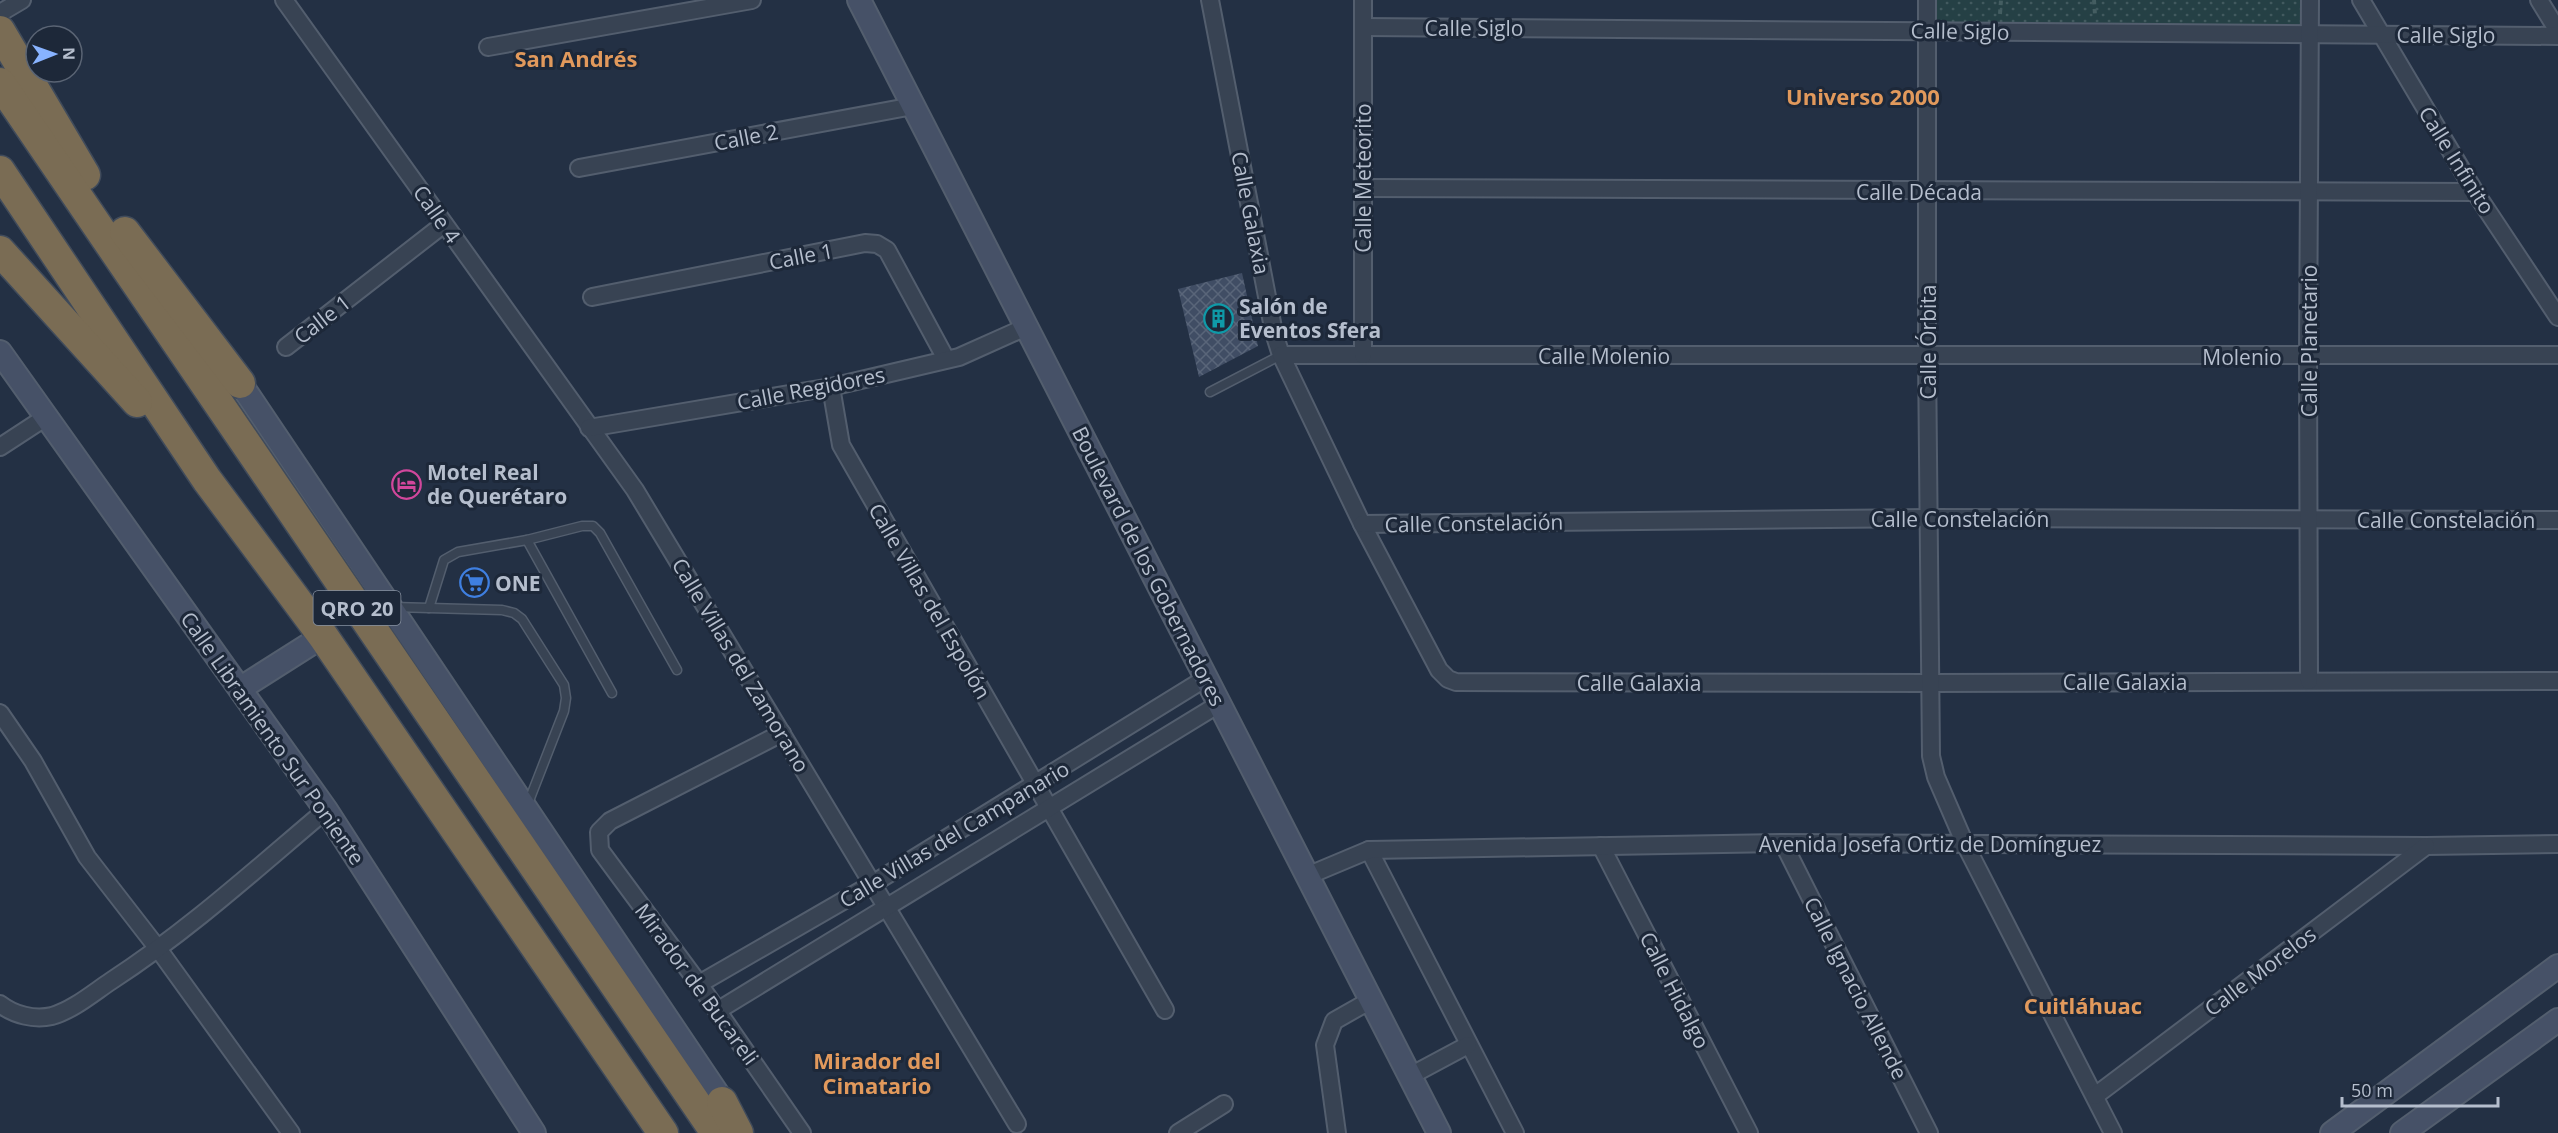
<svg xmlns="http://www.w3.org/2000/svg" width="2558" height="1133" font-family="'Open Sans',sans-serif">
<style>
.park{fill:url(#park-dots)}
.building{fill:url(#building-cross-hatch)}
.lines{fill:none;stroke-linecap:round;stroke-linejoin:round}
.lane-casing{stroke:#535e6e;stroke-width:11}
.street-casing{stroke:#535e6e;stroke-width:20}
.secondary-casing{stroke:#535e6e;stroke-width:26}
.highway-casing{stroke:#404b5b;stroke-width:33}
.path{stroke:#445d61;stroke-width:4;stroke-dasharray:4.5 4.5;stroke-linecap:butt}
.lane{stroke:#384353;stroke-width:8}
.street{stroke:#384353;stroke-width:16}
.secondary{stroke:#465167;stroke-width:22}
.highway{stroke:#7a6c54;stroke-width:30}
.labels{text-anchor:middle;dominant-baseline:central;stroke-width:6;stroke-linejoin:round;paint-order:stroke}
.shield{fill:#1d2839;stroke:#8791a1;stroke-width:1.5}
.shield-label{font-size:20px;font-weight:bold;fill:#b5becd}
.street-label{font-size:21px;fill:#b5becd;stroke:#1d2839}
.poi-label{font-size:21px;font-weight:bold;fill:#b5becd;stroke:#1d2839;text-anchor:start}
.neighbourhood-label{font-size:22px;font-weight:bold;fill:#e1995c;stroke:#1d2839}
</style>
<defs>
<pattern id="park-dots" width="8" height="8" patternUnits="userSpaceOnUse" patternTransform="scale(1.5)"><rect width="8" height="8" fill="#254045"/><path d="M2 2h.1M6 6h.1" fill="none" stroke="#425a5f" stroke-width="1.8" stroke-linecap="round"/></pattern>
<pattern id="building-cross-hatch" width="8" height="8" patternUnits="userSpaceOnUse" patternTransform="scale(1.5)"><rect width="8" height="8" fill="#404d64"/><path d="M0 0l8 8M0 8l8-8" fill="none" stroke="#596579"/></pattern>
</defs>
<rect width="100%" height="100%" fill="#233044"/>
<path class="park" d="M1927,0h383v34l-383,-4z"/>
<path class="building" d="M1242,273l16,73 -59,31 -21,-88z"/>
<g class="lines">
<defs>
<g id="lane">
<path d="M1210,392l71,-37"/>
<path d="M527,540l85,153"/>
<path d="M393,607l109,3 12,3 8,6 42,66 2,13 -2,13 -37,95"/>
<path d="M429,608l15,-48 14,-8 69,-12 55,-14h11l7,7 77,137"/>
</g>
<g id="street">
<path d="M284,0l351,490 382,634"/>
<path d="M1210,0l64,333 7,22 81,169 77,146 9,9 8,3 474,1 628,-2"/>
<path d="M1927,0v356l4,400 5,21 29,67 148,289"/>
<path d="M2361,0l114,192 83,125"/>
<path d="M2539,0l19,31"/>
<path d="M0,13l22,-13"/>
<path d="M1363,27l1195,9"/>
<path d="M488,47l264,-47"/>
<path d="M579,168l334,-62"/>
<path d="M1363,188l1112,4"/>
<path d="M592,297l273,-54 12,1 10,6 59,109"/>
<path d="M286,347l158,-123"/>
<path d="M1281,355h1277"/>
<path d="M1363,355v-355"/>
<path d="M831,387l10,58 324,565"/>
<path d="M589,428l242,-41 128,-30 67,-30"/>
<path d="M0,447l46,-30"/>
<path d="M1362,524l568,-6 628,2"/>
<path d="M2309,681l-1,-324 2,-357"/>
<path d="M0,713l33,48 54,96 72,93 132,183"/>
<path d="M782,733l-172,88 -11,11 1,18 99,134 103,149"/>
<path d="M1783,843l146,290"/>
<path d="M1601,846l148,287"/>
<path d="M1369,850l146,283"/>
<path d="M1307,876l62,-26 414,-7 643,3 132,-2"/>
<path d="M699,984l175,-101 332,-205"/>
<path d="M0,1004c14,11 34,16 52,12 21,-6 41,-23 59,-35 77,-50 145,-112 215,-171"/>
<path d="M717,1011l502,-307"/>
<path d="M1410,1076l58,-31"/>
<path d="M2095,1096l331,-250"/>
<path d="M1178,1133l46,-29"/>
<path d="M1337,1133l-12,-88 9,-24 37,-21"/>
</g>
<g id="secondary">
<path d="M859,0l580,1133"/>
<path d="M0,352l326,458 208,323"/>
<path d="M240,383l491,731"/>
<path d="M241,688l82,-52"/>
<path d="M2332,1133l226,-167"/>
<path d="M2402,1133l156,-113"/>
</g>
<g id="highway">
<path d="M0,31l85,144"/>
<path d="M0,83l716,1050"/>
<path d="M0,171l207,309 116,156 340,497"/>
<path d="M125,232l115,151"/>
<path d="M0,251l137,151"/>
<path d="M722,1102l16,31"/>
</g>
</defs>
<use href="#lane" class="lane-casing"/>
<use href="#street" class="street-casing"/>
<use href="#secondary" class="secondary-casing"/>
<use href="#highway" class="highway-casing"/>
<g class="path">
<path d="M2094,0l1,15"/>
<path d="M2000,14l1,-14"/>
</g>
<use href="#lane" class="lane"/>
<use href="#street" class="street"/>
<use href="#secondary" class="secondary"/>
<use href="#highway" class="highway"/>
</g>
<defs>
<symbol id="building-ring" viewBox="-11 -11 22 22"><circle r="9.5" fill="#1d2839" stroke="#0f9aa8" stroke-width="1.5"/><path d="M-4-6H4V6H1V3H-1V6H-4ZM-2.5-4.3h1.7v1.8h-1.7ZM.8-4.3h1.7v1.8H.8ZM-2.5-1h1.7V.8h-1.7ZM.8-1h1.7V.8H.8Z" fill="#0f9aa8"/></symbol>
<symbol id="hotel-ring" viewBox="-11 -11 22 22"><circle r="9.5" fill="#1d2839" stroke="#d1479c" stroke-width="1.5"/><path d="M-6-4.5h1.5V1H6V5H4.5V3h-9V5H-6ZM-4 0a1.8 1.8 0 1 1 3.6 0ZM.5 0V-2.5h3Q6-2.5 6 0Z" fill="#d1479c"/></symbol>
<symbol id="supermarket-ring" viewBox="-11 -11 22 22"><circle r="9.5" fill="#1d2839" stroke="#3f7fe0" stroke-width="1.5"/><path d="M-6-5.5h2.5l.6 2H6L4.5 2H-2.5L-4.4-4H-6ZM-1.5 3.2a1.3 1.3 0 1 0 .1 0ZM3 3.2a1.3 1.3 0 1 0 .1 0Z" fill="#3f7fe0"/></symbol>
</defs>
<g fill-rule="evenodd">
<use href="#building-ring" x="1202" y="302" width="33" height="33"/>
<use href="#hotel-ring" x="390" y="468" width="33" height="33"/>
<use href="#supermarket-ring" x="458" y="566" width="33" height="33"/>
</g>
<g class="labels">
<rect class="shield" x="313.5" y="591" width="87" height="34" rx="4.5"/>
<g class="shield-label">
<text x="357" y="608">QRO 20</text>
</g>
<g class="street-label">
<text x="1474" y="28">Calle Siglo</text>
<text transform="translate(1960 31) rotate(1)">Calle Siglo</text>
<text x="2446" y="35">Calle Siglo</text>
<text transform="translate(746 137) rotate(-11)">Calle 2</text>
<text transform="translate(2457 160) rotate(58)">Calle Infinito</text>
<text transform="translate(1363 178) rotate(-90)">Calle Meteorito</text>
<text x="1919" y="192">Calle Década</text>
<text transform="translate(1251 213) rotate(79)">Calle Galaxia</text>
<text transform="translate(437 214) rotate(55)">Calle 4</text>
<text transform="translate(801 256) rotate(-11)">Calle 1</text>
<text transform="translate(322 319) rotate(-38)">Calle 1</text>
<text transform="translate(2309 341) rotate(-90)">Calle Planetario</text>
<text transform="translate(1928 342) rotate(-90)">Calle Órbita</text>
<text x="1604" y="356">Calle Molenio</text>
<text x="2242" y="357">Molenio</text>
<text transform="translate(811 388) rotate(-11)">Calle Regidores</text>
<text x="1960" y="519">Calle Constelación</text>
<text x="2446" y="520">Calle Constelación</text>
<text transform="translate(1474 523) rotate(-1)">Calle Constelación</text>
<text transform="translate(1149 566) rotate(63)">Boulevard de los Gobernadores</text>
<text transform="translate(930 601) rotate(60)">Calle Villas del Espolón</text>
<text transform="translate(741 665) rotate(59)">Calle Villas del Zamorano</text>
<text x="2125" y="682">Calle Galaxia</text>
<text x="1639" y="683">Calle Galaxia</text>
<text transform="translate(273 738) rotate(55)">Calle Libramiento Sur Poniente</text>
<text transform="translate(954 834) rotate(-31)">Calle Villas del Campanario</text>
<text x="1930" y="844">Avenida Josefa Ortiz de Domínguez</text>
<text transform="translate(2260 971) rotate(-37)">Calle Morelos</text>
<text transform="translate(697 984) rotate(54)">Mirador de Bucareli</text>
<text transform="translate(1856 988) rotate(63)">Calle Ignacio Allende</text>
<text transform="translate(1675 990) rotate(63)">Calle Hidalgo</text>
</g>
<g class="poi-label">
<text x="1239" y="306">Salón de<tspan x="1239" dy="24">Eventos Sfera</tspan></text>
<text x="427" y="472">Motel Real<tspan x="427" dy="24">de Querétaro</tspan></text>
<text x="495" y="583">ONE</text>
</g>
<g class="neighbourhood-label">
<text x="576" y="58">San Andrés</text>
<text x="1863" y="96">Universo 2000</text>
<text x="2083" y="1005">Cuitláhuac</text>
<text x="877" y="1060">Mirador del<tspan x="877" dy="25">Cimatario</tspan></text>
</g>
</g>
<g transform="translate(54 54) rotate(89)"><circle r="28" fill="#1d2839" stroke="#5a6474" stroke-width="1.5"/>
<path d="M0-4.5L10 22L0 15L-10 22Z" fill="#88b3ff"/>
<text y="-9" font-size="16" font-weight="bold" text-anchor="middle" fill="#b5becd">N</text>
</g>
<path d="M2342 1097v9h156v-9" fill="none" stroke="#b5becd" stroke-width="3"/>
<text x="2351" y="1097" font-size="18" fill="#b5becd" stroke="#1d2839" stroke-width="4.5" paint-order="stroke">50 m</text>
</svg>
